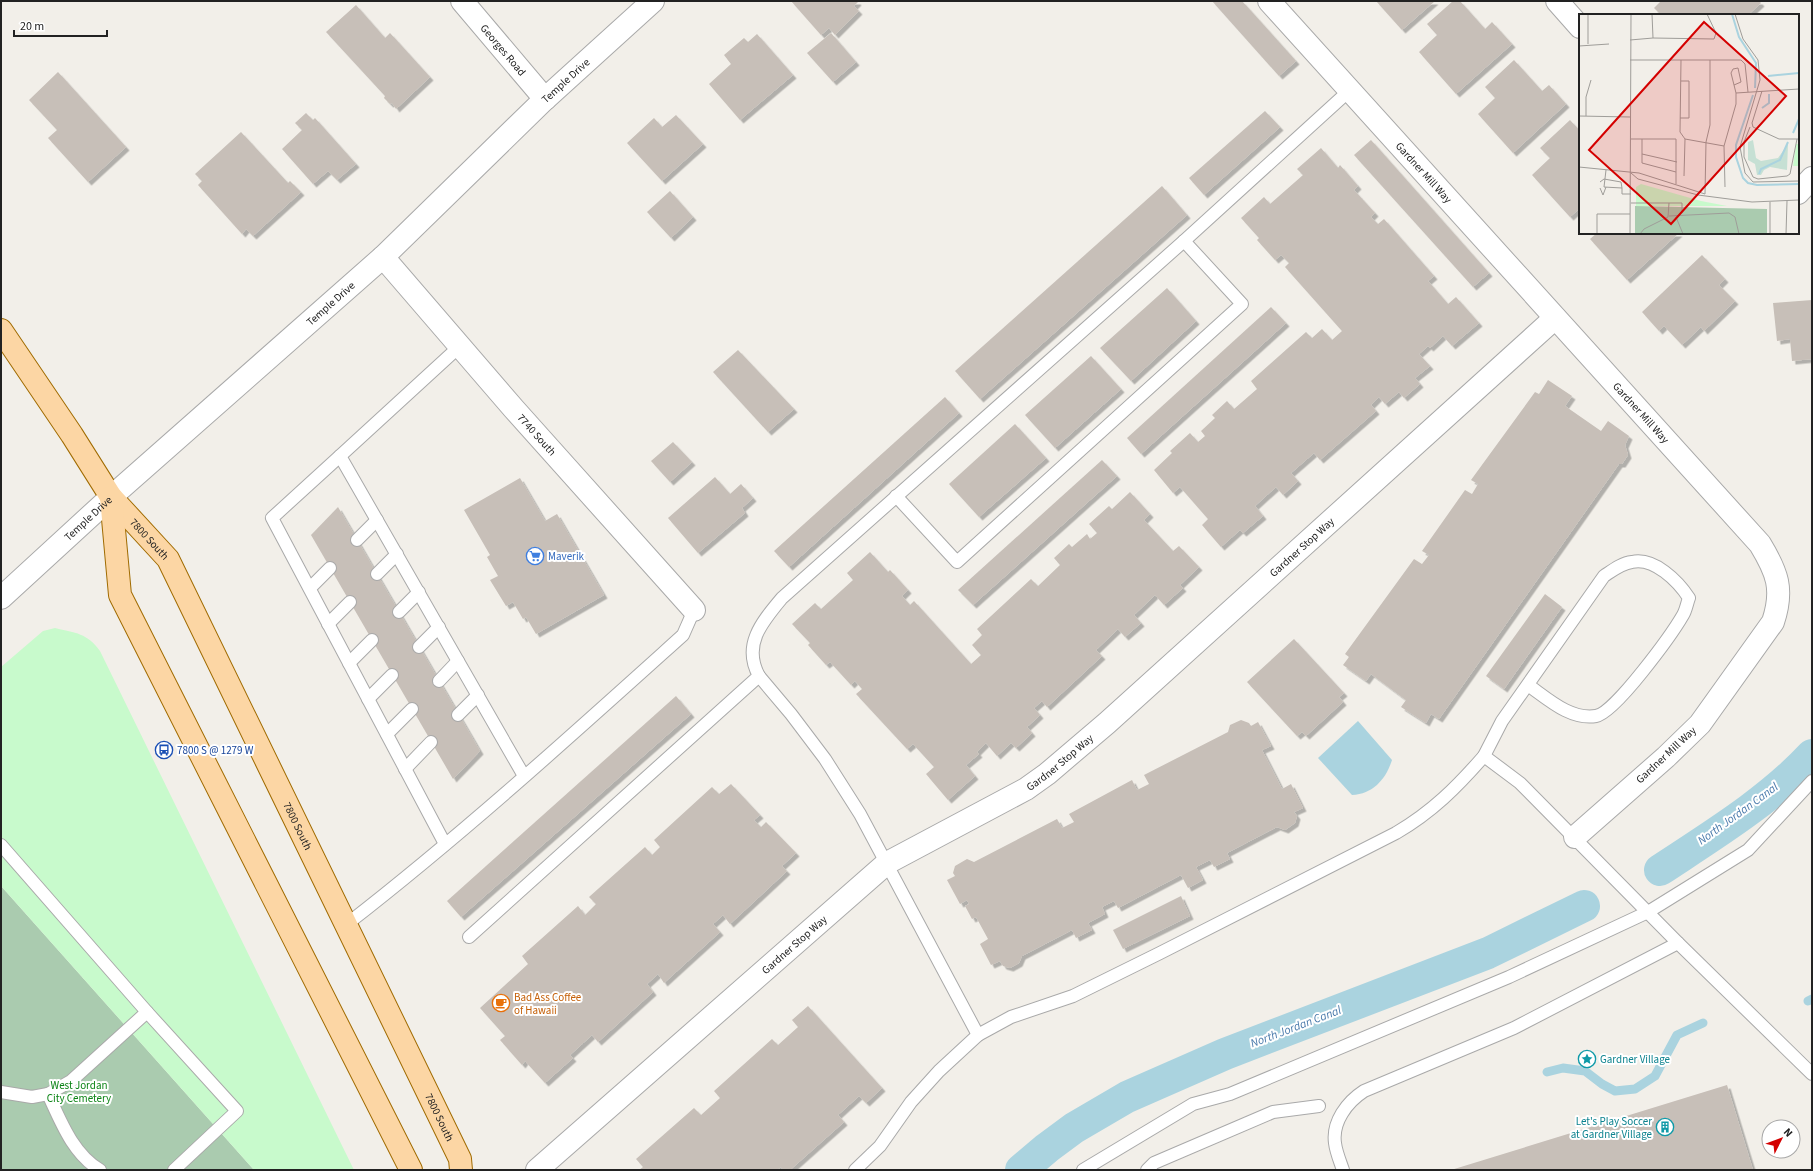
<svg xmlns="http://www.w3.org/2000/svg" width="1813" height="1171" font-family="'Source Sans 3',sans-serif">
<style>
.cemetery{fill:#aacbaf}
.park{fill:#c8facc}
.water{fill:#aad3df}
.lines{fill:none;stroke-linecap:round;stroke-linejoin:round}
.stream{stroke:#aad3df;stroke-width:9}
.canal{stroke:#aad3df;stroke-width:32}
.building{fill:#c7bfb8;filter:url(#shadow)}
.service-casing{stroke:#a9a9a9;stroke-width:14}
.minor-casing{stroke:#a9a9a9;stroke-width:24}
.tertiary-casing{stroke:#a9a9a9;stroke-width:24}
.primary-casing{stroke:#a06b00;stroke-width:24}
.service{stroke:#fff;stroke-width:12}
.minor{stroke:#fff;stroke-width:22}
.tertiary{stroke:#fff;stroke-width:22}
.primary{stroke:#fcd6a4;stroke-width:22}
.labels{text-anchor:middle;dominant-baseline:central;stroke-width:4;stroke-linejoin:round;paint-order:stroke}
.street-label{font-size:11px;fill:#222;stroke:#fff}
.shop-label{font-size:11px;fill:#366cbe;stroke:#fff;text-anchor:start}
.transit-label{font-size:11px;fill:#164399;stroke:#fff;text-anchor:start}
.food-label{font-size:11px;fill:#c56008;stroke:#fff;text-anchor:start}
.culture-label{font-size:11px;fill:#0d838f;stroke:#fff;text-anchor:start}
.park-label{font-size:11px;fill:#0c8416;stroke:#fff}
.water-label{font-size:12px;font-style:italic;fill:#4a7aab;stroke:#fff}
.inset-river{fill:none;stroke:#aad3df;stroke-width:2}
.inset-road{fill:none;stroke:#9f9d99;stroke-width:1}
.view{fill:#d40000;fill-opacity:0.15;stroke:#d40000;stroke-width:2}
.inset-edge{fill:none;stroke:#222;stroke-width:2}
</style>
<defs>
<filter id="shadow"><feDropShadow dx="3.5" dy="3.5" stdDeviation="0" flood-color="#0004"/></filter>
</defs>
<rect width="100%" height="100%" fill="#f2efe9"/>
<path class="cemetery" d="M1,886l253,284h-253z"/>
<path class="park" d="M55,628c21,5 32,5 45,23l254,519h-100l-253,-284v-219l42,-36z"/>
<path class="water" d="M1358,721l34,39c-6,19 -19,34 -40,35l-34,-37z"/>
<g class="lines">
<g class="stream">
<path d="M1808,1001l4,-2"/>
<path d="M1547,1072l16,-4 22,3 17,13 13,7 20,-2 20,-13 22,-41 26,-12"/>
</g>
<g class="canal">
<path d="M1660,870c53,-35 109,-69 152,-115"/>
<path d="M1021,1170l26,-22 27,-20 53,-31 98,-43 263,-101 96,-47"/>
</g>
</g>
<g class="building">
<path d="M791,1h66l1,1 -4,4 5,5 -24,24 -6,-7 -8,7z"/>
<path d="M1212,1h30l54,60 -17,15z"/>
<path d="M1376,1h59l-33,29z"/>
<path d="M1453,1h7l25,28 7,-7 20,22 -56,50 -37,-42 18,-17 -10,-11z"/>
<path d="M1661,1h98l2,2 -13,12h-87l-7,-7z"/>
<path d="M356,5l29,33 5,-5 40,44 -34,32 -4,-6 -2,1 -6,-6 1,-2 -59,-64z"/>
<path d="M831,33l25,29 -23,20 -26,-29z"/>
<path d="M757,34l36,41 -53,45 -31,-36 22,-20 -7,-9 20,-17 4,4z"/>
<path d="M1514,60l28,31 7,-6 17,19 -53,49 -35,-39 17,-16 -10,-11z"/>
<path d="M58,72l68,75 -38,35 -40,-44 9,-8 -28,-30z"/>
<path d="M1265,111l15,16 -76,68 -15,-17z"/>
<path d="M306,113l7,7 2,-2 41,46 -19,16 -9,-9 -15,13 -31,-35 20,-19 -7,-7z"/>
<path d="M676,115l27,29 -41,37 -35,-38 27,-25 8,9z"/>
<path d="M1570,120l10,11v77l-10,9 -38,-42 18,-17 -10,-10z"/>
<path d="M241,132l47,51 2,-2 11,11 -48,44 -7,-7 -4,5 -44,-49 4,-4 -7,-7z"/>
<path d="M1371,140l118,133 -16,14 -119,-132z"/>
<path d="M1321,148l17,20 2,-3 18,21 -4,4 21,23 -4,4 7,7 6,-5 50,57 -6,5 20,23 8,-7 23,26 -27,23 -9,-10 -13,12 -2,-2 -9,8 11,12 -15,12 5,6 -16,14 -5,-6 -14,12 -6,-7 -8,8 5,6 -56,49 -6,-7 -23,20 7,8 -15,14 -7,-8 -21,19 8,10 -20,17 -3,-3 -19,17 -19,-22 6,-6 -28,-32 -7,6 -19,-23 18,-17 -2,-2 20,-18 8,9 7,-6 -4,-5 14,-13 -3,-3 15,-14 7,8 23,-20 -6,-8 55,-49 6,6 10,-9 10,11 10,-9 -57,-64 4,-4 -8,-8 -6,5 -18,-20 2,-2 -18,-20 23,-21 6,7 33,-29 -6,-6z"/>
<path d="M1162,186l25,29 -207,184 -25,-28z"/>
<path d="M670,191l23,26 -22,21 -24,-26z"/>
<path d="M1597,233h82l-52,47 -37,-41z"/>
<path d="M1702,255l23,24 -6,6 16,16 -31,30 -3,-4 -19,18 -18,-19 -5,5 -17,-19z"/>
<path d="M1167,288l29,33 -65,60 -31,-33z"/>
<path d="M1812,300v59l-20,2 -2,-22 -13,2 -4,-38z"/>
<path d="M1271,307l15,16 -145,131 -14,-16z"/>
<path d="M738,350l56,59 -26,23 -55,-60z"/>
<path d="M1091,356l30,33 -66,59 -30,-33z"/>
<path d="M1548,380l24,16 -7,10 36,25 7,-10 21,15 -4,9 3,10 -6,9h-3l-180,255 -8,-5 -5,9 -25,-16 5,-7 -35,-26 -5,7 -23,-16 6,-8 -4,-3 69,-95 8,5 7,-9 -7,-4 43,-61 7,4 6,-10 -7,-4 64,-88 4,2z"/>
<path d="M945,397l14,16 -170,154 -15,-16z"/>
<path d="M1015,424l31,34 -67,59 -30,-33z"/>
<path d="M673,442l19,20 -22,20 -19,-21z"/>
<path d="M1102,460l15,16 -144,129 -15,-15z"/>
<path d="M715,477l15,17 11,-10 12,14 -11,10 3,5 -47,40 -30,-35z"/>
<path d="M520,478l25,43 12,-7 47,81 -68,39 -10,-17 -3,2 -10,-17 -7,4 -16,-26 8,-4 -11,-19 3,-2 -26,-45z"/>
<path d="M1130,492l20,22 -6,6 29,31 6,-5 20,21 -19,18 3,3 -19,17 -9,-10 -21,20 7,8 -16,14 -7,-8 -22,21 6,6 -55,51 -5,-6 -8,7 6,7 -13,12 5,6 -16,15 -5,-5 -14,13 -11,-13 -9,9 2,2 -13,11 9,11 -27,24 -22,-26 8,-7 -21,-23 -6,5 -51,-55 6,-5 -7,-8 -4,4 -21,-23 -4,3 -18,-20 2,-2 -18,-19 23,-21 6,6 32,-29 -6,-7 23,-21 18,20 2,-2 18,20 -6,6 8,9 4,-4 57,63 10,-9 -9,-10 10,-10 -5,-6 54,-50 7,7 22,-21 -6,-7 15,-14 3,3 15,-13 3,5 7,-6 -8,-9 20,-18 3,3z"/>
<path d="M338,507l142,244 -27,28 -142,-244z"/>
<path d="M1545,594l17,13 -58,82 -18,-13z"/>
<path d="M1294,639l50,54 -5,4 4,5 -37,34 -4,-4 -5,4 -50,-54z"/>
<path d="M676,696l15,18 -230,203 -14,-16z"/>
<path d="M1241,720l8,3 2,3 7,-4 13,24 -9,4 20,39 9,-5 12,24 -9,4 3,4 -2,7 -10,7 -8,-3 -50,26 3,6 -16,8 -4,-7 -14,7 7,13 -15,8 -7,-13 -63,33 -4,-7 -12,6 3,7 -17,9 4,7 -16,8 -4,-8 -50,26 -3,7 -9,5 -7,-2 -3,-5 -9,4 -11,-21 8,-5 -12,-22 -4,2 -7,-13 4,-2 -2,-4 -7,4 -13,-24 8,-4 -2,-3 2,-7 12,-7 7,3 83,-43 5,9 12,-6 -5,-8 63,-34 5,10 12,-6 -5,-9 84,-43 2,-7z"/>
<path d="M731,784l29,31 -6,5 7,7 5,-5 30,31 -14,13 5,5 -57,53 -7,-9 -10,9 7,8 -56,51 -6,-9 -11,10 6,8 -55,50 -6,-7 -22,20 3,3 -28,25 -20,-22 -3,4 -22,-25 5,-4 -25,-28 48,-44 -6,-8 56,-50 7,9 11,-11 -7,-7 56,-50 7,8 8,-8 -6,-7 58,-53 7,7z"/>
<path d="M1181,896l9,20 -67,33 -10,-19z"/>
<path d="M808,1006l74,82 -16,15 -7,-7 -21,19 6,7 -54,48h-7l-2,-3 -4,3h-138l4,-3 -7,-8 58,-51 7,7 19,-17 -6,-7 58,-52 6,6 20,-18 -6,-7z"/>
<path d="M1727,1085l26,85h-302z"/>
</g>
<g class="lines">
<defs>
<g id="service">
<path d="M460,346l-120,110 184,320"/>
<path d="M340,456l-68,62 173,326"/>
<path d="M896,496l61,66 285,-258 -58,-63"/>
<path d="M357,540l20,-20"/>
<path d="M377,574l20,-20"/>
<path d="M310,588l20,-20"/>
<path d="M399,612l20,-20"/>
<path d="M328,624l22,-22"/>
<path d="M419,647l20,-20"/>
<path d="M349,663l23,-23"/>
<path d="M759,676l32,38 34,45 35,55 118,221 33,-18 62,-21 87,-43 236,-120c36,-21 61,-46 88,-77l36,27 158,160 134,131"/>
<path d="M439,681l19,-20"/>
<path d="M368,699l24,-24"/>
<path d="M458,715l20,-20"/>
<path d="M387,734l25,-25"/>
<path d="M1484,756l18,-35 102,-145c9,-6 18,-13 28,-14 22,-5 46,19 57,36 -2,5 -3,12 -6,17 -11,19 -68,98 -87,101 -26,4 -48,-17 -68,-31"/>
<path d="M405,769l26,-27"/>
<path d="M1,845l146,167 90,99 -63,59"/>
<path d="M347,924c116,-90 226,-190 336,-289l11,-25"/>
<path d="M469,937l290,-261c-17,-31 3,-54 23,-78l402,-357 166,-151"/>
<path d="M1,1092l31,5 16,-3 23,-13 76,-69"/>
<path d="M48,1094c13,28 25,60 52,76"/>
<path d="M855,1170l25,-24 31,-44 28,-31 39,-36"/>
<path d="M1083,1170l110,-66 37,-10 279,-117 139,-65 100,-62 64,-69"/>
<path d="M1147,1170l7,-7 119,-51 46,-6"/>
<path d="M1343,1170c-3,-9 -7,-18 -8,-27 -3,-21 12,-41 29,-52l150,-63 164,-85"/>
</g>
<g id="minor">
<path id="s1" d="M462,1l83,98"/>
<path id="s2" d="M1269,1l491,543c17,28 24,45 13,78l-73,102 -34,33 -91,80"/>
<path d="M1557,1l23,26"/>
<path d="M1798,193l14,-15"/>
<path id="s3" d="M383,257l131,152 180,201"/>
<path id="s4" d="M537,1170l350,-307 139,-74 21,-15 60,-51 448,-405"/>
</g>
<g id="tertiary">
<path id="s5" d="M1,598l110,-101 272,-240 162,-158 108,-98"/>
</g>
<g id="primary">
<path id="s6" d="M1,330l71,105 39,62 57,62 292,600 1,11"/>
<path d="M111,497l9,98 291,575"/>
</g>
</defs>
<use href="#service" class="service-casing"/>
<use href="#minor" class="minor-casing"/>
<use href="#tertiary" class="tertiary-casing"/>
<use href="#primary" class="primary-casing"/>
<use href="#service" class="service"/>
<use href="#minor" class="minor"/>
<use href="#tertiary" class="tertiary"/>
<use href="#primary" class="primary"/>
</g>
<defs>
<symbol id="supermarket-ring" viewBox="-11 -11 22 22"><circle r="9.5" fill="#fff" stroke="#3f7fe0" stroke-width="1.5"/><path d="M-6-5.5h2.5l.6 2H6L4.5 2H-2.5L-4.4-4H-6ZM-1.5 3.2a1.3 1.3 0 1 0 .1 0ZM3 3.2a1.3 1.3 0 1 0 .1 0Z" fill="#3f7fe0"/></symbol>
<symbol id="bus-ring" viewBox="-11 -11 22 22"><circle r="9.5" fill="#fff" stroke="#1a4fb4" stroke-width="1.5"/><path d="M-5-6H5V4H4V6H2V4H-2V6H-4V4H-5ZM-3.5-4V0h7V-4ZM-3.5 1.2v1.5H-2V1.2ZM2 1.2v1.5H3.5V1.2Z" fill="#1a4fb4"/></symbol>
<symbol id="cafe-ring" viewBox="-11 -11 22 22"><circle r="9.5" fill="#fff" stroke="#e8710a" stroke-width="1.5"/><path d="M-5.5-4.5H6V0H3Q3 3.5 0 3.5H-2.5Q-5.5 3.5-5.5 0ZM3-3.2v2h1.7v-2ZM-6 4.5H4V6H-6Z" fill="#e8710a"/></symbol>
<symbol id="sight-ring" viewBox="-11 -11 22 22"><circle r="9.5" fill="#fff" stroke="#0f9aa8" stroke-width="1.5"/><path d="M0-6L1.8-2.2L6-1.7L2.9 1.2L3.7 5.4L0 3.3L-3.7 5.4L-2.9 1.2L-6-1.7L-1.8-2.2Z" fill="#0f9aa8"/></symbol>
<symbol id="building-ring" viewBox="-11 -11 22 22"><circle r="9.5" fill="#fff" stroke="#0f9aa8" stroke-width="1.5"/><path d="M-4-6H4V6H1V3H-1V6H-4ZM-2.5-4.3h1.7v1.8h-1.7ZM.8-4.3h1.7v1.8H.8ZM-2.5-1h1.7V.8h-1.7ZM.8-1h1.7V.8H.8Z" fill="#0f9aa8"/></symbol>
</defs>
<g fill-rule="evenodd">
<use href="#supermarket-ring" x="525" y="546" width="20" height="20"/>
<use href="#bus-ring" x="154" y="740" width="20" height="20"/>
<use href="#cafe-ring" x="491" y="993" width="20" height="20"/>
<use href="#sight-ring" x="1577" y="1049" width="20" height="20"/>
<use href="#building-ring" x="1655" y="1117" width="20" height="20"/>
</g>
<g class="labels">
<g class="street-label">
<text stroke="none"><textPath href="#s1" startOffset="64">Georges Road</textPath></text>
<text stroke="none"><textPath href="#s5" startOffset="766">Temple Drive</textPath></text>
<text stroke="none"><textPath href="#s2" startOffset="231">Gardner Mill Way</textPath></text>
<text stroke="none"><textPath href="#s5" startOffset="442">Temple Drive</textPath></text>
<text stroke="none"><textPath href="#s2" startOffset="555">Gardner Mill Way</textPath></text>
<text stroke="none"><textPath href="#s3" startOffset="235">7740 South</textPath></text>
<text stroke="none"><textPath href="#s5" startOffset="118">Temple Drive</textPath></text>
<text stroke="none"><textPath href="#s6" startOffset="257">7800 South</textPath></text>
<text stroke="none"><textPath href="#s4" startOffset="990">Gardner Stop Way</textPath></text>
<text transform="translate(1666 755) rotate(-43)">Gardner Mill Way</text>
<text stroke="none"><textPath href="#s4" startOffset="666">Gardner Stop Way</textPath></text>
<text stroke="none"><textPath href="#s6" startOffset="581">7800 South</textPath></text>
<text stroke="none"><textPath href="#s4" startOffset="342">Gardner Stop Way</textPath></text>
<text stroke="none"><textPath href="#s6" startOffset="905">7800 South</textPath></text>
</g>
<g class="shop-label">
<text x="548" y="556">Maverik</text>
</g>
<g class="transit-label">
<text x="177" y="750">7800 S @ 1279 W</text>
</g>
<g class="food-label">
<text x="514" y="997">Bad Ass Coffee<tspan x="514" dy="13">of Hawaii</tspan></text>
</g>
<g class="culture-label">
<text x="1600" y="1059">Gardner Village</text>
<text x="1652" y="1121" text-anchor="end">Let's Play Soccer<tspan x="1652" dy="13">at Gardner Village</tspan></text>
</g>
<g class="park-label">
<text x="79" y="1085">West Jordan<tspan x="79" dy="13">City Cemetery</tspan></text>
</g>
<g class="water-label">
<text transform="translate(1738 814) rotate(-36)">North Jordan Canal</text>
<text transform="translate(1296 1027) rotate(-21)">North Jordan Canal</text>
</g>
</g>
<g transform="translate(1579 14)">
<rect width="220" height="220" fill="#f2efe9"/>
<path d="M174,126l3,18 5,3 17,-3 10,-14 -1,26 -17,-3 -6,3 -3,5h-4l-2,-11 -7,-4v-18z" fill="#c6e0d4"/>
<path d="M56,192l132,3v25h-132z" fill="#aacbaf"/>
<path d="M217,130h3v22h-6zM62,170l60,17 26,5h-91v-19z" fill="#c8facc"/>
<path class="inset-river" d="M153,0l7,23 17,26 -1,25M189,62l31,-3M174,81l-17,50v12l7,21 5,5 9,2 42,-1M183,94l7,-5v-9M214,119l6,-14M180,160l2,-5 19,-9 8,-18"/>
<path class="inset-road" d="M9,0v30M73,0l1,24M156,0l8,25 15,21 2,20 -20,67 5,26 8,9 46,-1M74,24l61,1 2,-6 -9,-19M51,26l23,-2M0,32l30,-2M51,46h111l4,4 3,28M102,46l-1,72 5,7 -1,37M155,71l7,-3 -3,-14 -5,1 -2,4 5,20M183,77l-10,32 1,4 26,12h20M0,102l51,1M7,102v-19l5,-17M101,104h9v-37h-8M171,113l-6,15v15l9,20 5,2 29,-3 3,-2 7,-35M52,125h45v45M63,125v15l35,8M106,125l39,7 12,-42v-11l63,-4M145,132l1,41M63,140v9l34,9M0,153l60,6 66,21M27,156l-2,17 18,1v6h9M52,159l7,6 60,16 54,7 47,-2M21,168l4,-3 17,3 1,6M21,174l3,7 3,-8M126,180l1,-52 4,-17v-65M52,189h51v10M90,202l60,-3 6,4 4,17M97,203l7,17M18,220v-20h33M51,220l1,-220M61,220l4,-5 24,-12 1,-14M191,220v-32M207,220l1,-33"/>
<path class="view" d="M125,8l82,74 -115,128 -82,-74z"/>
<rect width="220" height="220" class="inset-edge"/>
</g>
<rect width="1813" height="1171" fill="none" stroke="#222222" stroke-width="4"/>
<g transform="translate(1781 1139) rotate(48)"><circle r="19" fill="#ffffff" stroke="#a7a7a7"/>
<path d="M0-3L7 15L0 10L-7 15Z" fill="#d40000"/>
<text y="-6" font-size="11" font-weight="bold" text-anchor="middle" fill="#222222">N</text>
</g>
<path d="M14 30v6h93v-6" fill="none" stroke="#222222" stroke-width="2"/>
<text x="20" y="30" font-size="12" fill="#222222" stroke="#ffffff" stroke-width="3" paint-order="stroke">20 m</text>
</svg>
